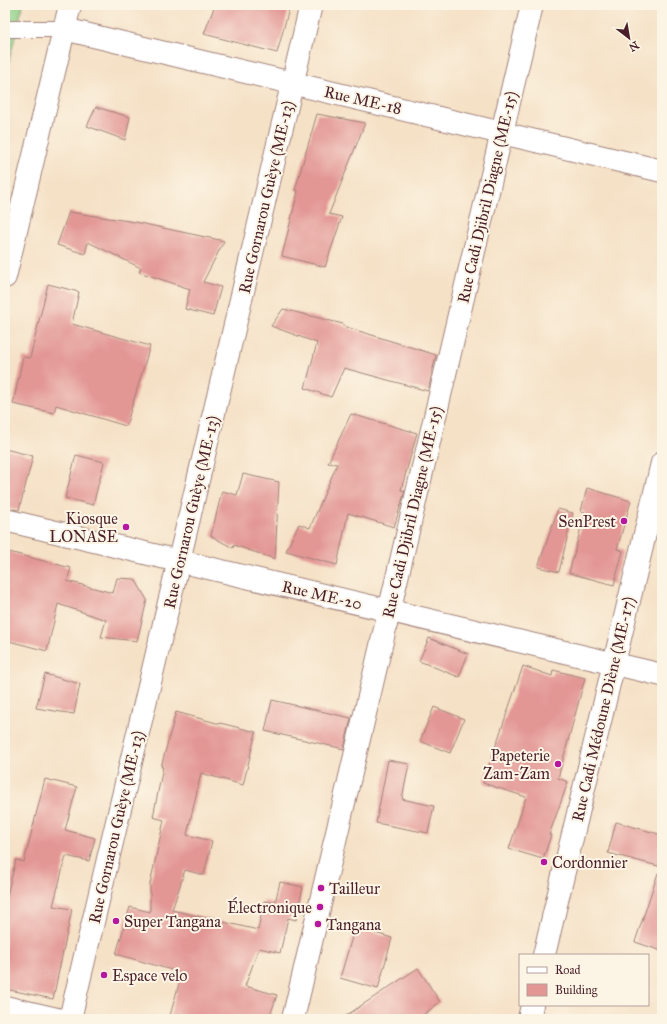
<svg xmlns="http://www.w3.org/2000/svg" width="667" height="1024" font-family="'IM FELL Great Primer',serif">
<style>
.green{fill:#8ed088;stroke:#6c785a}
.building{fill:#e39795}
.lines{fill:none;stroke-linecap:round;stroke-linejoin:round}
.lane-casing{stroke:#a08078;stroke-width:18}
.street-casing{stroke:#a08078;stroke-width:24}
.lane{stroke:#fff;stroke-width:16}
.street{stroke:#fff;stroke-width:22}
.poi-dot{fill:#b5179e;stroke:#fcf5e5;stroke-width:1.5}
.labels{text-anchor:middle;dominant-baseline:central;stroke-width:4;stroke-linejoin:round;paint-order:stroke}
.street-label{font-size:16px;fill:#4a1f2b;stroke:#fcf5e5}
.poi-label{font-size:16px;fill:#4a1f2b;stroke:#fcf5e5;text-anchor:start}
</style>
<rect width="100%" height="100%" fill="#fcf5e5"/>
<filter id="ink" filterUnits="userSpaceOnUse"><feTurbulence type="fractalNoise" baseFrequency=".025" numOctaves="2"/><feDisplacementMap in="SourceGraphic" scale="8" xChannelSelector="R" yChannelSelector="G"/><feConvolveMatrix kernelMatrix="1 2 1 2 8 2 1 2 1" color-interpolation-filters="sRGB"/></filter>
<filter id="wash" filterUnits="userSpaceOnUse"><feTurbulence type="fractalNoise" baseFrequency=".012" numOctaves="4" result="noise"/><feDisplacementMap in="SourceGraphic" scale="16" xChannelSelector="R" yChannelSelector="G"/><feGaussianBlur stdDeviation="0.9" result="paint"/><feColorMatrix in="noise" values="0 0 0 0 0 0 0 0 0 0 0 0 0 0 0 0 0 1.4 0 .05"/><feComposite in="paint" operator="in"/></filter>
<g filter="url(#wash)">
<rect width="100%" height="100%" fill="#f5e1c6"/>
<path class="green" d="M5,5h18l-18,72z"/>
<g id="blocks">
<g class="building">
<path d="M215,5h75l-13,48 -73,-19z"/>
<path d="M96,107l34,10 -5,23 -38,-14z"/>
<path d="M317,114l48,9 -36,91 13,3 -17,50 -43,-11 16,-65 -3,-1z"/>
<path d="M69,212l66,10 89,19 -21,41 18,5 -8,29 -28,-7 5,-20 -51,-17 2,-4 -53,-26 -3,12 -28,-9z"/>
<path d="M48,284l31,8 -7,32 78,22 -24,80 -70,-21 -2,8 -41,-9 10,-47 7,1z"/>
<path d="M283,309l60,15v2l93,29 -8,36 -84,-23 -13,29 -26,-9 12,-45 -46,-17z"/>
<path d="M351,414l66,19 -16,57 4,1 -11,36 -46,-14 -11,52 -51,-14 13,-27 11,4 27,-64 -9,-1z"/>
<path d="M5,449l28,7 -14,54 -14,-2z"/>
<path d="M76,455l28,7 -11,43 -28,-7z"/>
<path d="M243,474l36,8 -4,77 -41,-14 -1,3 -22,-12 11,-45 15,4z"/>
<path d="M587,488l44,13 -14,48 6,2 -9,34 -45,-12 16,-61 -4,-1z"/>
<path d="M558,509l15,4 -14,59 -21,-5z"/>
<path d="M5,551l66,17 -4,13 46,12 4,-15 18,1 12,21 -10,41 -36,-4 5,-17 -48,-16 -11,47 -42,-11z"/>
<path d="M429,638l39,16 -9,23 -40,-16z"/>
<path d="M523,666l29,10 1,-6 32,8 -27,100 10,4 -19,53h2l-8,24 -34,-10 17,-52 -43,-14z"/>
<path d="M45,674l35,10 -6,30 -38,-6z"/>
<path d="M272,700l79,18 -7,31 -79,-18z"/>
<path d="M434,707l30,12 -14,34 -30,-12z"/>
<path d="M176,712l44,12v-1l36,9 -13,53 -42,-12 -14,62 25,6 -8,34 -19,-5 -13,40 86,20 6,-29 11,2 5,-21 23,5 -7,33 -8,-2 -8,35 -21,-5 -14,38 32,9 -8,24h-100l13,-46 -66,-19 14,-47 20,5v-28l14,-64 -11,-3 10,-50h-2z"/>
<path d="M388,760l21,4 -7,35 32,7 -6,27 -52,-10z"/>
<path d="M45,779l32,8 -12,43 30,8 -6,23 -23,-5 -13,50 19,3 -19,90 -48,-10v-86l11,-43 8,2z"/>
<path d="M616,822l46,13v32l-54,-14z"/>
<path d="M658,873l4,1v77l-27,-9z"/>
<path d="M355,927l37,11 -14,51 -38,-11z"/>
<path d="M418,968l22,34 -22,17h-77z"/>
</g>
</g>
</g>
<g filter="url(#ink)">
<use href="#blocks" fill-opacity="0" stroke="#a08078" stroke-width="1"/>
<g class="lines">
<defs>
<path id="lane" d="M5,29h59"/>
<g id="street">
<path d="M64,29l598,142"/>
<path d="M5,277l65,-272"/>
<path d="M5,520l657,155"/>
<path d="M544,955l118,-492"/>
<path d="M5,1007l52,12"/>
<path d="M70,1019l241,-1014"/>
<path d="M293,1019l239,-1014"/>
<path d="M529,1019l3,-14"/>
</g>
</defs>
<use href="#lane" class="lane-casing"/>
<use href="#street" class="street-casing"/>
<use href="#lane" class="lane"/>
<use href="#street" class="street"/>
</g>
</g>
<g class="poi-dot">
<circle cx="624" cy="521" r="4"/>
<circle cx="126" cy="527" r="4"/>
<circle cx="558" cy="764" r="4"/>
<circle cx="544" cy="862" r="4"/>
<circle cx="321" cy="888" r="4"/>
<circle cx="320" cy="907" r="4"/>
<circle cx="116" cy="921" r="4"/>
<circle cx="318" cy="924" r="4"/>
<circle cx="104" cy="975" r="4"/>
</g>
<g class="labels">
<g class="street-label">
<text transform="translate(363 100) rotate(13)">Rue ME-18</text>
<text transform="translate(266 197) rotate(-77)">Rue Gornarou Guèye (ME-13)</text>
<text transform="translate(487 197) rotate(-77)">Rue Cadi Djibril Diagne (ME-15)</text>
<text transform="translate(191 512) rotate(-77)">Rue Gornarou Guèye (ME-13)</text>
<text transform="translate(412 512) rotate(-77)">Rue Cadi Djibril Diagne (ME-15)</text>
<text transform="translate(322 595) rotate(13)">Rue ME-20</text>
<text transform="translate(603 709) rotate(-77)">Rue Cadi Médoune Diène (ME-17)</text>
<text transform="translate(116 827) rotate(-77)">Rue Gornarou Guèye (ME-13)</text>
</g>
<g class="poi-label">
<text x="118" y="518" text-anchor="end">Kiosque<tspan x="118" dy="18">LONASE</tspan></text>
<text x="616" y="521" text-anchor="end">SenPrest</text>
<text x="550" y="755" text-anchor="end">Papeterie<tspan x="550" dy="18">Zam-Zam</tspan></text>
<text x="552" y="862">Cordonnier</text>
<text x="329" y="888">Tailleur</text>
<text x="312" y="907" text-anchor="end">Électronique</text>
<text x="124" y="921">Super Tangana</text>
<text x="326" y="924">Tangana</text>
<text x="112" y="975">Espace velo</text>
</g>
</g>
<rect width="667" height="1024" fill="none" stroke="#fcf5e5" stroke-width="20"/>
<rect x="519" y="954" width="130" height="52" fill="#fcf5e5" stroke="#b59f9b"/>
<rect x="527" y="967" width="20" height="6" fill="#ffffff" stroke="#b59f9b"/>
<text x="555" y="974" font-size="12" fill="#4a1f2b">Road</text>
<rect x="527" y="984" width="20" height="12" fill="#e39795" stroke="#b59f9b"/>
<text x="555" y="994" font-size="12" fill="#4a1f2b">Building</text>
<g transform="translate(629 38) rotate(149)" stroke="#fcf5e5" stroke-width="3" paint-order="stroke">
<path d="M0-3L7 15L0 10L-7 15Z" fill="#4a1f2b"/>
<text y="-6" font-size="11" font-weight="bold" text-anchor="middle" fill="#4a1f2b">N</text>
</g>
</svg>
